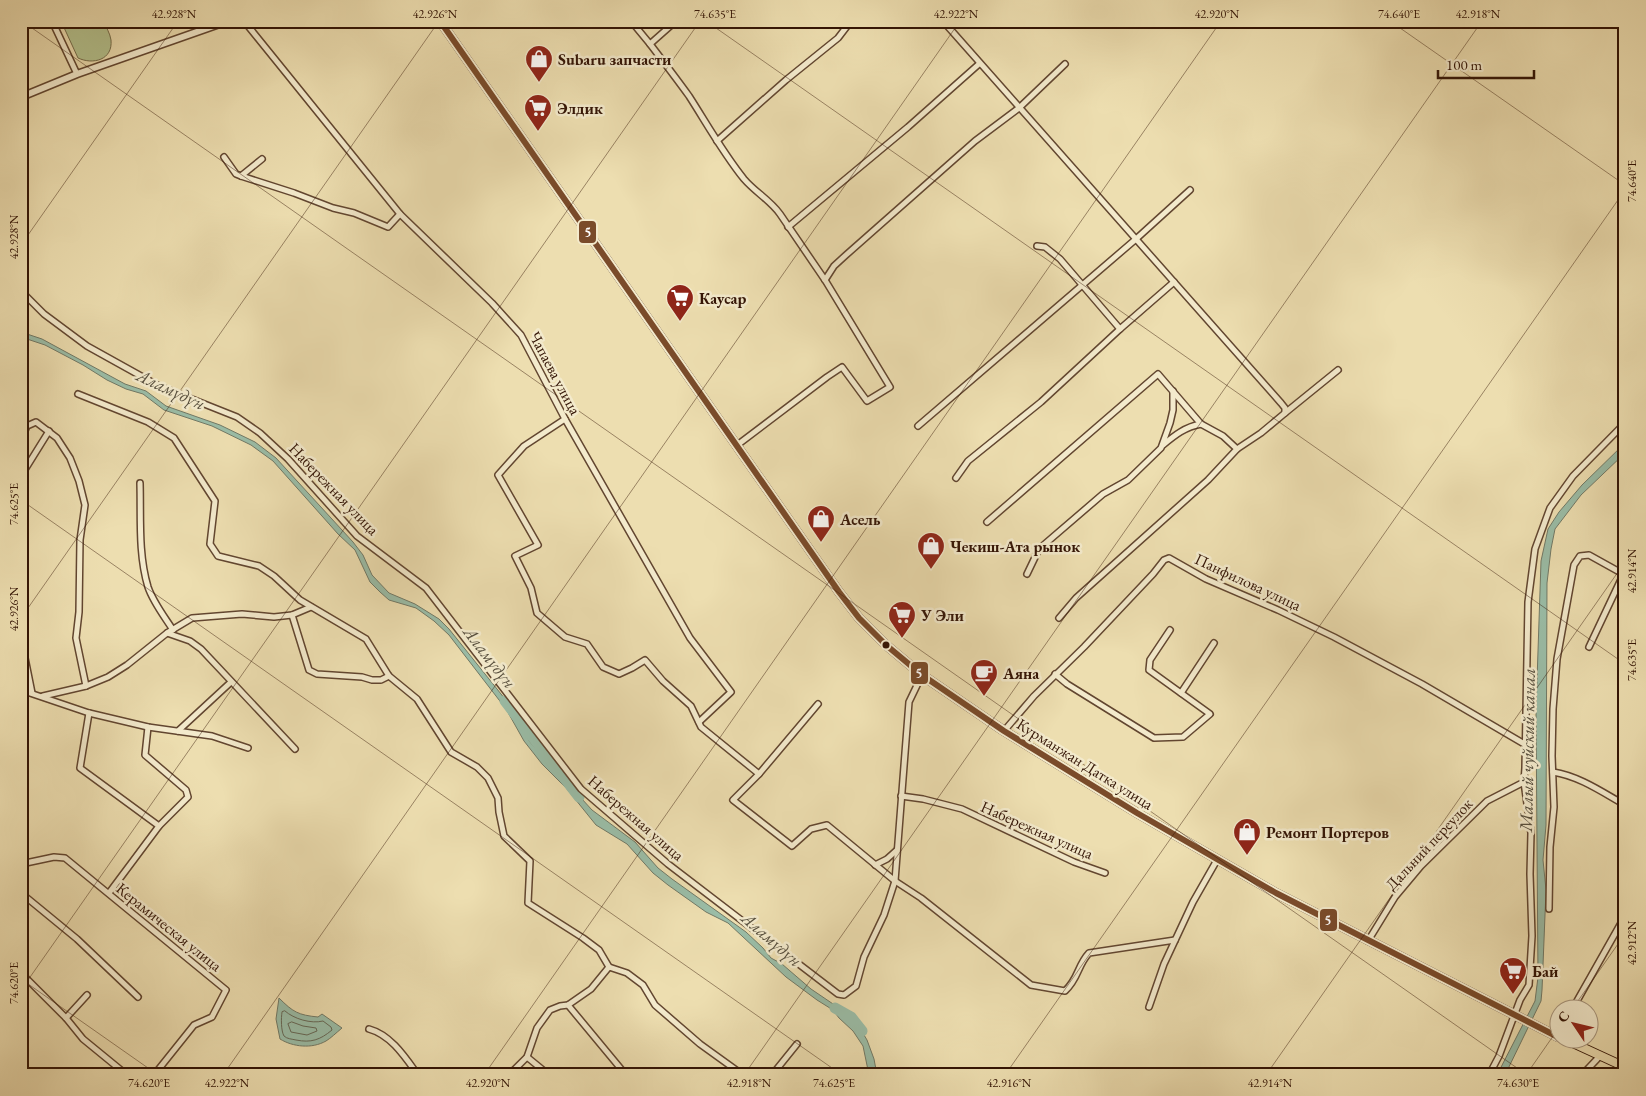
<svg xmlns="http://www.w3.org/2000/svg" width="1646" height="1096" font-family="'EB Garamond',serif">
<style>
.green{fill:#b4c28e;stroke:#746b4a}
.water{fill:#9abda7;stroke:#717966}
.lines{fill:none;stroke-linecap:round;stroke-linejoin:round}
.shore{stroke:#666856;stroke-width:1}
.river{stroke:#9abda7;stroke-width:11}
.minor-casing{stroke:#624630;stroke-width:8}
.tertiary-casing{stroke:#624630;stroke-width:9}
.primary-casing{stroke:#331405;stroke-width:10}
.minor{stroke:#f3eacc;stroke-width:5}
.tertiary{stroke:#f3eacc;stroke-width:6}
.primary{stroke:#eddeb0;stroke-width:8}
.bus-1-casing{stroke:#f3eacc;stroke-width:10}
.bus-1{stroke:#7a4b2a;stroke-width:6}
.ticks{fill:none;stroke:#331405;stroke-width:1;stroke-opacity:0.45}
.bus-dot{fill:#331405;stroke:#f3eacc;stroke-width:2}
.labels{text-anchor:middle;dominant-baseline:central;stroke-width:5;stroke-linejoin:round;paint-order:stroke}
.poi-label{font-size:16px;font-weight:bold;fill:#331405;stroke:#f3eacc;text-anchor:start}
.street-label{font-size:16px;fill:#331405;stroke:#f3eacc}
.water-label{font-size:18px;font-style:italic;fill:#574f3e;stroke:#f3eacc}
.line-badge{stroke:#f3eacc;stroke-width:2}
.badge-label{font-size:14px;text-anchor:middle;font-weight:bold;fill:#fff}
.neatline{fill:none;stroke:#331405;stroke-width:2}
.ticks-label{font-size:12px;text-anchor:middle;fill:#331405}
</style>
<rect width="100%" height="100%" fill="#eddeb0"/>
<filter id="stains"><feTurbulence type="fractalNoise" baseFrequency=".004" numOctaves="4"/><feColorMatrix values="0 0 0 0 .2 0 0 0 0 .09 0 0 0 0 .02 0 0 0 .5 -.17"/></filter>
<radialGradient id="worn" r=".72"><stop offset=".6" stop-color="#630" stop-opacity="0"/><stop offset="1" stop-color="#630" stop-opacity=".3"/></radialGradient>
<path class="green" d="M61,21h42c3,6 7,12 8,19 2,20 -18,25 -33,18z"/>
<g class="water">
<path d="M21,332l21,7 83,45 21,7 20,15 54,19 35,17 21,16 77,84 10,13 9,20 17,18 26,11 24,15 10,10 60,75 21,38 62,68 43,32 23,26 14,11 74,53 17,16 8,10 11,6 29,25 28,19 18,15 10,17 7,19 3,16h-8l-6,-29 -10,-15 -14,-13 -6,-8 -16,-10 -31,-23 -58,-54 -22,-11 -38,-27 -15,-12 -26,-29 -31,-19 -29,-36 -25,-25 -18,-23 -18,-32 -57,-74 -15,-14 -18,-13 -27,-8 -9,-8 -10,-10 -15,-32 -17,-16 -65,-73 -22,-16 -39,-19 -48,-16 -21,-16 -17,-5 -19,-9 -24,-15 -38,-20 -24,-8z"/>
<path d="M1625,443v10l-44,42 -26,34 -4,20 -4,34 -1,242 -3,35 3,30 -4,100 -1,11 -36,74h-8l38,-74 3,-24 -2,-266 5,-150 7,-32 11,-17 23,-27z"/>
<path d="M279,998c14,14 19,17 39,19l4,-3 20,14c-6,5 -11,10 -16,13 -14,8 -33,6 -46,-2l-4,-20z"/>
</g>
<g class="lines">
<g class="shore">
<path d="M285,1011c9,8 26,13 38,10l8,6 1,3c-12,10 -21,13 -36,10 -4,-1 -9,-1 -12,-4 -3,-5 -3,-18 -2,-24z"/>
<path d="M292,1022l11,4 13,2 1,3 -10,4 -16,-3 -3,-8z"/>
</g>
<g class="river">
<path d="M505,701l74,96"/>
<path d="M835,1008l16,9 11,14"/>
</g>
<defs>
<g id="minor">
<path d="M52,21l25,53"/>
<path d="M244,21l156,193 92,89 29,32 44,84 125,219 41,54 -32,30"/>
<path d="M631,21l19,23 26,-23"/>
<path d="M884,21h2"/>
<path d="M943,21l338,382 4,5v5l53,-43"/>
<path d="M650,44c13,17 26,34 39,52 18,28 34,57 55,83 11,13 26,21 36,35l45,66 65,107 -23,14 -25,-34 -15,10 -91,69"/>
<path d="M717,141l69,-61 52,-42 13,-17"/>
<path d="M224,157l12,17 5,2 53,17 39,15 21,5 34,14 12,-13"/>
<path d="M241,176l21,-17"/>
<path d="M788,227l120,-100 71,-63"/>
<path d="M1037,246l8,1 15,12 60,70 54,-47"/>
<path d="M825,280l9,-14 12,-11 129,-114 44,-33 46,-44"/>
<path d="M21,291l23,23 43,32 72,40 78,31 23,16 28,26 69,77 69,52 155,201 87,75 170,130 6,1 12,-9 8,-29 20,-42 11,-34 14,-179 13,-27"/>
<path d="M78,394l70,28 26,16 41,63 -5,43 8,12 41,10 15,10 26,24 66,39 23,37 28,23 34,53 26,15 11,11 10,20 1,14 5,24 26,25 -2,42 55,35 16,12 10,17 18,6 16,12 12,20 45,39 43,31"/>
<path d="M565,419l-41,27 -26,29 40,70 -23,11 16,32 6,25 28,24 22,7 16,23 16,7 13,-6 13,-8 18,21 28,25 10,21 58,47"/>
<path d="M918,426l218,-187 54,-49"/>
<path d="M21,440l6,-14 9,-4 21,16 13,20 9,23 6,24 -5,35 -1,72 -3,26 10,48"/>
<path d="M1163,445c12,-10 22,-18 38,-21"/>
<path d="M1237,449l24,-16 24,-20"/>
<path d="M21,476l28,-45"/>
<path d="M956,478l12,-17 73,-59 79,-73"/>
<path d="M140,483c1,34 -2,71 8,104 5,15 16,29 25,43"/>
<path d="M987,522l171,-148 43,50 22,12 14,13 -29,31 -132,118 -17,20"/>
<path d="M1027,574l12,-25 64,-55 25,-14 33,-32 9,-25 3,-13v-19"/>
<path d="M292,615l17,55 8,4 45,3 10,3h9l8,-4"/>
<path d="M167,633l23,8 11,8 94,100"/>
<path d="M21,638l11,55"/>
<path d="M1589,647l35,-74"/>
<path d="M1055,674l12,10 87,54 29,-1 27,-23 -61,-44 1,-10 20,-30"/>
<path d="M21,690l68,23 59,14 64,9 36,12"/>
<path d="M1181,693l33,-50"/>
<path d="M43,696l43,-10 22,-9 19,-12 40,-32 25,-15 50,-4 32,3 18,-2 19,-8"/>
<path d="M818,704l-59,70 -26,26 59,46 19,-17 16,-4 68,56 26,17 110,87 34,6c14,-13 12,-25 24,-38l86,-13"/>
<path d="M89,713l-9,55 79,58"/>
<path d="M178,731l53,-49"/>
<path d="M1004,731l30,-35 50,-49 69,-73 11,-14 5,-2 37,21 72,31 56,27 88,47 104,61"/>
<path d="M1553,772c26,4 49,20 72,33"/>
<path d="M901,796l22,3 39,10 112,53 31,11"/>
<path d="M21,864l33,-7 11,1 161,132 -14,27 -18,8 -40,50"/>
<path d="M875,865l12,-6 10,-9"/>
<path d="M21,893l56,46 61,58"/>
<path d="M109,893l50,-67 29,-29 -2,-7 -41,-35 3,-28"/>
<path d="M1549,909l1,-62 4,-40 -2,-51 1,-47 4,-50 17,-94 6,-9 9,-1 36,20"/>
<path d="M1368,941l27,-44 26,-31 66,-65 37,-19"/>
<path d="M21,973l45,45 17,21 44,36"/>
<path d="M568,1005l58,70"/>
<path d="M1149,1007l15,-43 29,-62 24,-42"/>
<path d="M1573,1008l52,-92"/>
<path d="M66,1018l21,-23"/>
<path d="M369,1029c22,6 36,28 49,46"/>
<path d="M527,1057l22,18"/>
<path d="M509,1075l18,-18 10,-29 13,-18 10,-4 8,-1 23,-16 18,-22"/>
<path d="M772,1075l25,-31"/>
<path d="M1489,1075l10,-19 21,-56 9,-15 3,-49 -2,-62 1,-41 -7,-51 1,-14 3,-166 7,-53 15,-41 23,-32 52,-53"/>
<path d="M1582,1075l18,-19"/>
</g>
<path id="tertiary" d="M21,97l56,-23 151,-53"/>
<g id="primary">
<path d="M440,21l399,571 20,26 27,27 36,30 82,56 133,82 139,80 282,144"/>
<path d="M1562,1038l63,29"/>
</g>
</defs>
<use href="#minor" class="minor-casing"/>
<use href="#tertiary" class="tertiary-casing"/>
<use href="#primary" class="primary-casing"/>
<use href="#minor" class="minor"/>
<use href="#tertiary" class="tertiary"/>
<use href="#primary" class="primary"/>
<defs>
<path id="bus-1" d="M440,21l399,571 20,26 27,27 36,30 82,56 133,82 139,80 282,144"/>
</defs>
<use href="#bus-1" class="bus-1-casing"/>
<use href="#bus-1" class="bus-1"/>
</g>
<path class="ticks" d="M22,21l1505,1054M706,21l919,643M1390,21l235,164M21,245l157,-224M21,500l821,575M21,618l418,-597M21,979l137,96M21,990l679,-969M1573,1008l52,-74M223,1075l737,-1054M484,1075l737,-1054M744,1075l738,-1054M1005,1075l620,-885M1266,1075l359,-513M1526,1075l32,-46"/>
<defs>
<symbol id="shop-pin" viewBox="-11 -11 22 30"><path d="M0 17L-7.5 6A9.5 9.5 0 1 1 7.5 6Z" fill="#8f2418" stroke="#f3eacc"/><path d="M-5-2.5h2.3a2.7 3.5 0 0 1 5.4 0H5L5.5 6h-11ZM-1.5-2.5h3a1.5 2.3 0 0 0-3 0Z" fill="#fff"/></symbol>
<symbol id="supermarket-pin" viewBox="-11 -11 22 30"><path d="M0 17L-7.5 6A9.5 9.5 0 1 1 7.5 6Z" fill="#8f2418" stroke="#f3eacc"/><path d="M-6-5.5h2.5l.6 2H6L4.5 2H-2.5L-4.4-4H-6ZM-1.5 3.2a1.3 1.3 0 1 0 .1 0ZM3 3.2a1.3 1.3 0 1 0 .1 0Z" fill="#fff"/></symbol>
<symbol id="cafe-pin" viewBox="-11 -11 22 30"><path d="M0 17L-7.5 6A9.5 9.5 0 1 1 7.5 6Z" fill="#8f2418" stroke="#f3eacc"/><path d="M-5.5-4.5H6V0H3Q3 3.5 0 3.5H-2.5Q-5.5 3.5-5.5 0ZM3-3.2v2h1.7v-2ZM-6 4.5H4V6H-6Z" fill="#fff"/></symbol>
</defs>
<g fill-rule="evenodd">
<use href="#shop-pin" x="523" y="43" width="32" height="43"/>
<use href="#supermarket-pin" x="522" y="92" width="32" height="43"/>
<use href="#supermarket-pin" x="664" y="282" width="32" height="43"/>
<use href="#shop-pin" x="805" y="503" width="32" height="43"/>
<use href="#shop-pin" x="915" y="530" width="32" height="43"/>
<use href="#supermarket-pin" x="886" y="599" width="32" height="43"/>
<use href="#cafe-pin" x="968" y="657" width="32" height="43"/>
<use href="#shop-pin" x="1231" y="816" width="32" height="43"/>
<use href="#supermarket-pin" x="1497" y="955" width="32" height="43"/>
</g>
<circle class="bus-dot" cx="886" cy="645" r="4.5"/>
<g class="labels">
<g class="poi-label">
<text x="558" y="59">Subaru запчасти</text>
<text x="557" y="108">Элдик</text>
<text x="699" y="298">Каусар</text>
<text x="840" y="519">Асель</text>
<text x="950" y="546">Чекиш-Ата рынок</text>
<text x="921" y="615">У Эли</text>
<text x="1003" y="673">Аяна</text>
<text x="1266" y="832">Ремонт Портеров</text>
<text x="1532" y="971">Бай</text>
</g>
<g class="street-label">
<text transform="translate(555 373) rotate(62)">Чапаева улица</text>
<text transform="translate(334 489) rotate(46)">Набережная улица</text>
<text transform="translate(1248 582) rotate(25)">Панфилова улица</text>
<text transform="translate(1085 764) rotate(32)">Курманжан Датка улица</text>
<text transform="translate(636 818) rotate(41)">Набережная улица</text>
<text transform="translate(1037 830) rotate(24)">Набережная улица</text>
<text transform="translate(1429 844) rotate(-47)">Дальний переулок</text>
<text transform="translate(169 927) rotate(39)">Керамическая улица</text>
</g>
<g class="water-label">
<text transform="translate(171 389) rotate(25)">Аламүдүн</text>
<text transform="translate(490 657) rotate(52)">Аламүдүн</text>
<text transform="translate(1527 750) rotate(-89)">Малый чуйский канал</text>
<text transform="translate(772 939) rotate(41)">Аламүдүн</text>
</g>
</g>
<g class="line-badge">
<rect x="578" y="220" width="19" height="24" rx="5" fill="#7a4b2a"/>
<rect x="910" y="661" width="19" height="24" rx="5" fill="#7a4b2a"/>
<rect x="1319" y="908" width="19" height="24" rx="5" fill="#7a4b2a"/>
</g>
<g class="badge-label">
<text x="588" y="237">5</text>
<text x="919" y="678">5</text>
<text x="1328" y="925">5</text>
</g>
<rect width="1646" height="1096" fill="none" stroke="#eddeb0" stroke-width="55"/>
<g transform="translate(1574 1024) rotate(305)"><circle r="24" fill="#f3eacc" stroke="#a6947c"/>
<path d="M0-4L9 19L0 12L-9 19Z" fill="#8f2418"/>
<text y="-8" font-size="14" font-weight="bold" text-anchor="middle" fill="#331405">С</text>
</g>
<path d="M1438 70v8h96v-8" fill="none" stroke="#331405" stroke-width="2.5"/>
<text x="1446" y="70" font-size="15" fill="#331405" stroke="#f3eacc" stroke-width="4" paint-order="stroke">100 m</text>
<rect x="28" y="28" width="1590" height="1040" class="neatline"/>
<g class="ticks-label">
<text x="174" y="18">42.928°N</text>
<text x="435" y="18">42.926°N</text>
<text x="715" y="18">74.635°E</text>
<text x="956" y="18">42.922°N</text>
<text x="1217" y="18">42.920°N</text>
<text x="1399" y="18">74.640°E</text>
<text x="1478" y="18">42.918°N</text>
<text transform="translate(1632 181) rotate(-90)" y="4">74.640°E</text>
<text transform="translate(14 237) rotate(-90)" y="4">42.928°N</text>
<text transform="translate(14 504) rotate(-90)" y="4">74.625°E</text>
<text transform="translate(1632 571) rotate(-90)" y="4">42.914°N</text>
<text transform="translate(14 609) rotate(-90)" y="4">42.926°N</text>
<text transform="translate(1632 660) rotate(-90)" y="4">74.635°E</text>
<text transform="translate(1632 943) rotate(-90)" y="4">42.912°N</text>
<text transform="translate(14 983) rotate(-90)" y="4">74.620°E</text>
<text x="149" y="1087">74.620°E</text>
<text x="227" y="1087">42.922°N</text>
<text x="488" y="1087">42.920°N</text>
<text x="749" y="1087">42.918°N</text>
<text x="834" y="1087">74.625°E</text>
<text x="1009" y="1087">42.916°N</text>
<text x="1270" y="1087">42.914°N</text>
<text x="1518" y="1087">74.630°E</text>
</g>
<rect width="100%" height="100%" filter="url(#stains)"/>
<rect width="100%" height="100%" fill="url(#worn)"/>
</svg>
